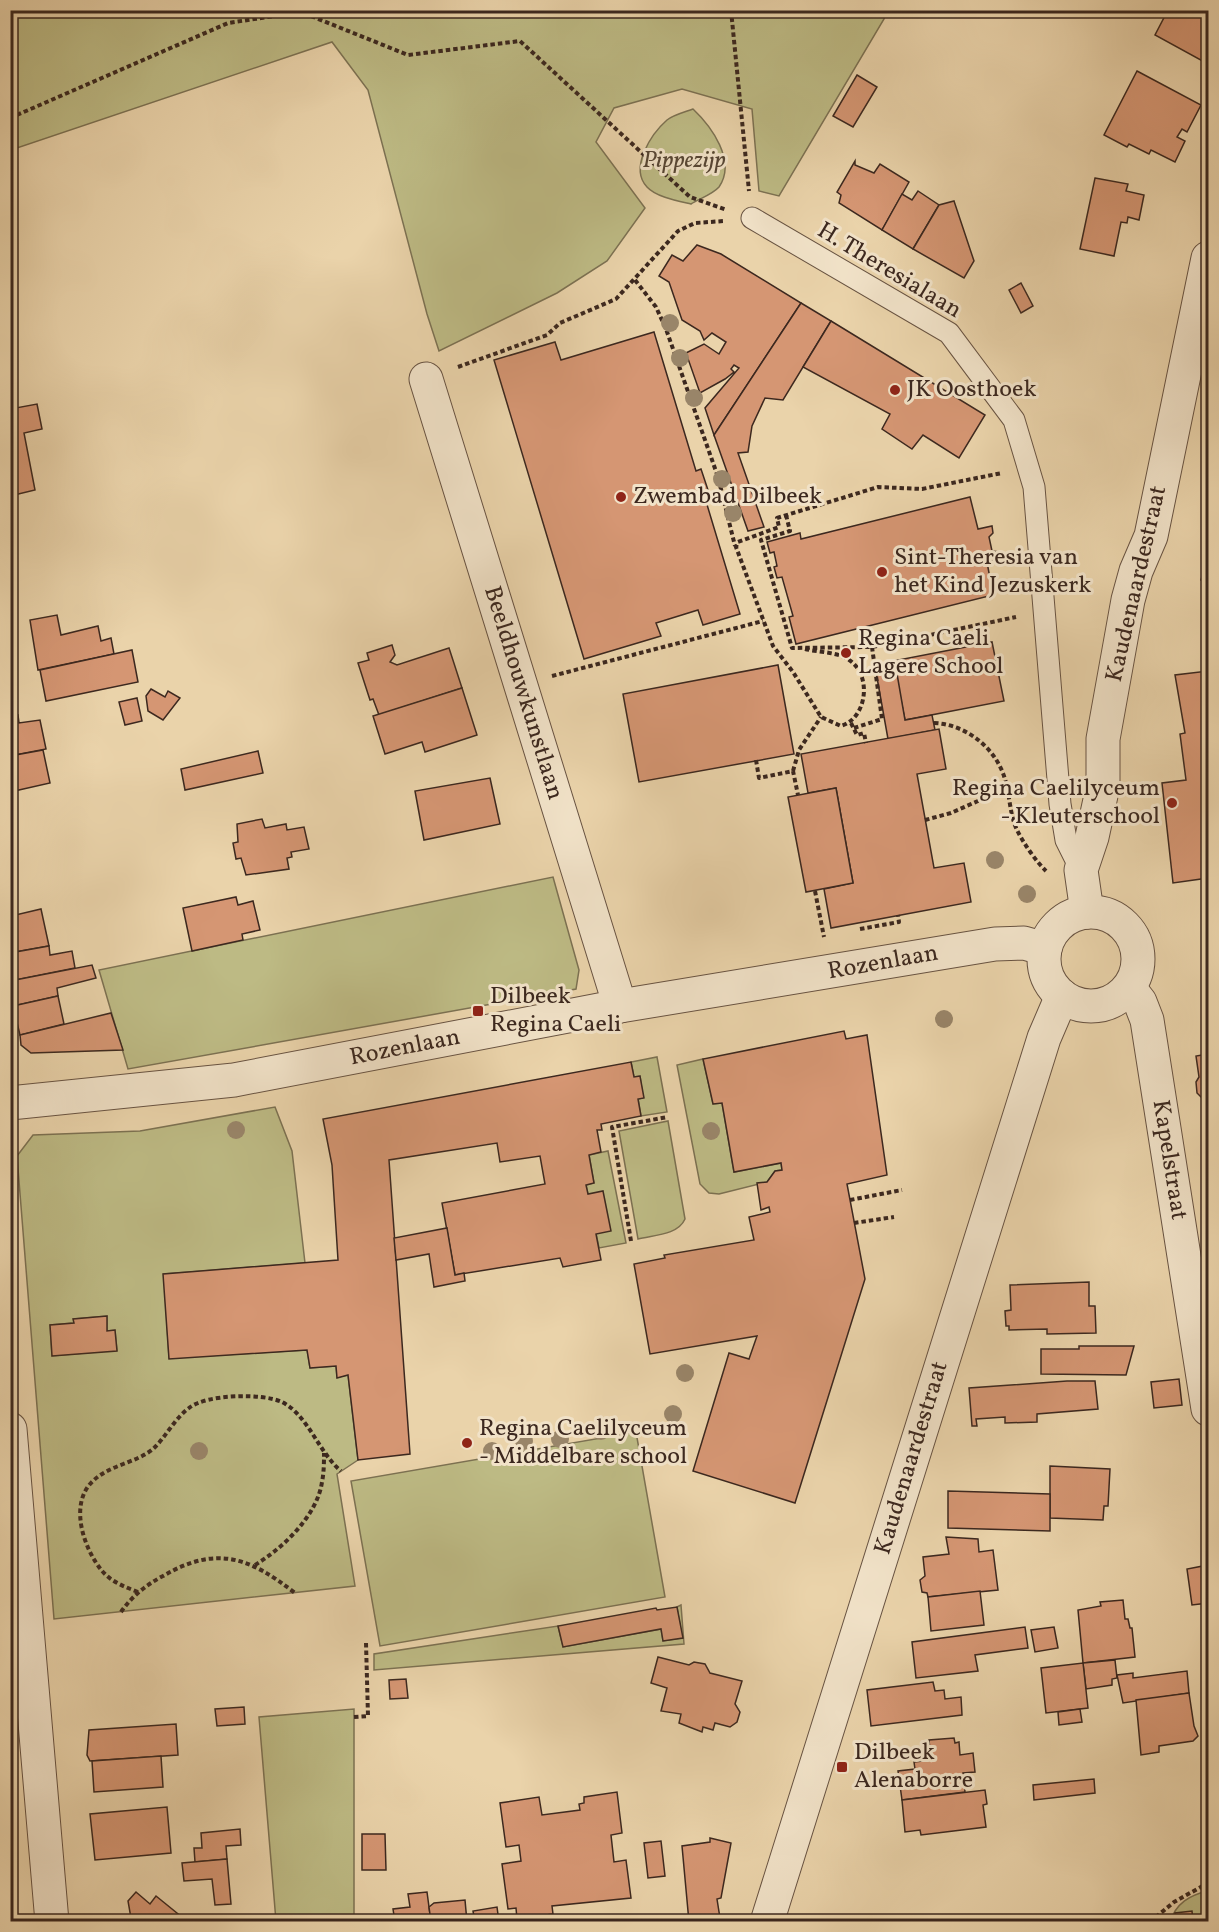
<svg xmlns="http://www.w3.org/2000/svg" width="1219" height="1932" font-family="Vollkorn,serif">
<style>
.green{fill:#bdba84;stroke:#7c7152;stroke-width:1.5;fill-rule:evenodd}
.building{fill:#d59673;stroke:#3c281f;stroke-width:1.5}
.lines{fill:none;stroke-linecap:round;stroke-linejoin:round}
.service-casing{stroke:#685342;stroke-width:23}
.minor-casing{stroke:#685342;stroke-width:35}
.path{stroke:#3c281f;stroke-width:4;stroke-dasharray:4.5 3;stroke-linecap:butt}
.service{stroke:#f1e2c8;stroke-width:21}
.minor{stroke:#f1e2c8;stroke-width:33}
.tree{fill:#998569}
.poi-dot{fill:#8f2418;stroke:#f1e2c8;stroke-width:2}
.labels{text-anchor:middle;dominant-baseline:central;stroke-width:6;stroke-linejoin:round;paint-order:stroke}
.park-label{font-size:24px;font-style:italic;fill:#564533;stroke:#f1e2c8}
.street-label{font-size:24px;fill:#3c281f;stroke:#f1e2c8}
.poi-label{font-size:24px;fill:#3c281f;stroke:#f1e2c8;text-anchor:start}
</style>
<rect width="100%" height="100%" fill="#ead3aa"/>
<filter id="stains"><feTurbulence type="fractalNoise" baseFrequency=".00333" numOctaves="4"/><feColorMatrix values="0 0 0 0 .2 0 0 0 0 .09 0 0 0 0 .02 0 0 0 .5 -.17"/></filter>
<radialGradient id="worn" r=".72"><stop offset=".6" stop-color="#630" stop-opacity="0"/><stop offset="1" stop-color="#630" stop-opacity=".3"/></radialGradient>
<g class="green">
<path d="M10,11l1,-1 875,1 -2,8 -105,177 -20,-5 -7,-82 -70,-20 -68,19 -18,34 49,66 -38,53 -50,32 -118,58 -12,-37 -59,-224 -36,-48 -321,108z"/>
<path d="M693,109c18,17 44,52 26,78 -6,7 -20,12 -28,17 -13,-3 -35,-7 -44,-17 -18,-19 4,-53 20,-67 6,-5 18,-8 26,-11z"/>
<path d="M553,877l26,93 -3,19 -448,80 -29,-99z"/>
<path d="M657,1057l10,55 -26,4 -3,-17 5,-1 -3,-22 -6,1 -3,-15z"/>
<path d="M703,1059l10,45 9,-1 12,69 47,-9 1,7 -7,1 -8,11 -48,12 -10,-1 -9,-9 -23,-119z"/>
<path d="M275,1107l17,44 13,112 -141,11 5,84 138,-8 3,18 26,-2 1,11 11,-2 10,85 -21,14 18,112 -301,33 -37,-463 16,-21 107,-4zM107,1316v15l8,-1 2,20 -65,6 -2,-31 24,-2v-4z"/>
<path d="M668,1121l17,98c-7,16 -31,16 -47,20l-19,-108z"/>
<path d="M608,1151l18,92 -27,5 -13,-63 8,-2 -5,-28z"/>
<path d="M636,1432l29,165 -285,49 -29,-165z"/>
<path d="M681,1605l3,39 -310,26v-16l184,-28 5,21 98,-18 2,12 19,-3 -5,-31z"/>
<path d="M354,1709v212h-78l-17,-204z"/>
<path d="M1208,1891v30l-38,1c6,-19 20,-27 38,-31z"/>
</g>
<g class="building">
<path d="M1168,10h40v54l-53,-29z"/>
<path d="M1137,71l64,34 -14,27 -5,-3 -5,8 8,4 -10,21 -24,-12 -2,4 -20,-10 -2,3 -23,-12z"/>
<path d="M857,75l20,12 -24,40 -20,-11z"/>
<path d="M855,161v4l19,8 6,-9 29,18 -27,48 -43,-27 2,-8 -4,-3z"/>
<path d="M1095,178l33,6 -2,7 18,4 -5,25 -11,-3 -1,6 -6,-1 -7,34 -34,-7z"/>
<path d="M918,191l21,14 -26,44 -31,-19 20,-36 10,6z"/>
<path d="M954,201l20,60 -10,17 -51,-29 26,-44z"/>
<path d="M697,245l24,9 80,49 -87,132 -9,-27 34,-40 -5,-3 -3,4 3,3 -9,7 -25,14 -14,-40 18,-9 15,10 7,-12 -14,-9 -8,7 -4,-9 -18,-11 -13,-38 -10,-6 13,-21 11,6z"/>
<path d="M1021,283l12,23 -12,7 -12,-23z"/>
<path d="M801,303l30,18 -48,79 -18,-2 -13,28 -4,26 -10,1 26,74 -16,4 -34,-96z"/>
<path d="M831,321l154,94 -26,43 -36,-23 -11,14 -30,-20 8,-15 -87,-47z"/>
<path d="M654,332l42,139 5,-2 9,27 -5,2 35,116 -37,11 -5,-15 -42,13 5,13 -77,23 -90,-299 61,-18 6,18z"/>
<path d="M37,404l5,25 -18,4 11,57 -25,6v-87z"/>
<path d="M970,497l8,32 14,-3 1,7 -4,4 3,14 7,1 1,7 -13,3 6,33 -197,49 -7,-27 4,-1 -11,-39 -5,1 -3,-11 3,-1 -3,-14 -4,1 -3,-11 33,-9 1,6z"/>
<path d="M1208,555v27l-7,-2z"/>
<path d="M57,615l4,20 37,-9 3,15 10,-3 3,16 -76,16 -8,-50z"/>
<path d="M992,642l12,59 -99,19 -12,-59z"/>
<path d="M392,645l3,10 -5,7 7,3 52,-17 13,40 -83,27 -6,-16 -3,1 -12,-37 11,-3 -2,-7z"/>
<path d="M132,650l6,32 -92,19 -6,-31z"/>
<path d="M778,665l16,89 -155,28 -16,-88z"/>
<path d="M896,668l9,52 27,-5 3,15 -47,9 -12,-67z"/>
<path d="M1208,671v207l-35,5 -11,-100 24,-3 -6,-46 5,-1 -10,-58z"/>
<path d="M462,688l15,47 -52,17 -3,-10 -37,12 -12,-38z"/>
<path d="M151,689l14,8 3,-6 12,7 -17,22 -15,-9 -2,-15z"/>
<path d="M137,698l5,23 -17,4 -6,-23z"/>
<path d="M18,715l1,8 21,-3 6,29 -36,7v-39z"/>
<path d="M939,729l7,40 -29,5 17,94 30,-5 7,39 -140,26 -7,-39 29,-6 -17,-95 -28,5 -7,-39z"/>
<path d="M43,750l7,33 -40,9v-36z"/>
<path d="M258,751l5,22 -78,17 -4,-21z"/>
<path d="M490,778l10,46 -76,16 -9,-49z"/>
<path d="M836,788l17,95 -47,9 -18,-95z"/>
<path d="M262,819l3,9 21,-4 1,6 17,-3 5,22 -18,3 1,5 -5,1 2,11 -43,6 -5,-17 -5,1 -3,-16 5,-1 -1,-18z"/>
<path d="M236,897l2,8 15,-4 7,29 -18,4 1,6 -51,11 -9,-43z"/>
<path d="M41,909l8,37 -39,7 1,-37z"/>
<path d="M49,946l1,9 22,-4 3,17 -65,13v-28z"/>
<path d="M92,965l4,13 -39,10 1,8 -45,10 -3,-25z"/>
<path d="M58,996l6,28 -44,11 -7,-29z"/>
<path d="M111,1013l12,37 -92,3 -10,-8 -1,-10z"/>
<path d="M844,1031l2,8 21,-4 20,140 -40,9 18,95 -70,224 -102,-32 36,-118 20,6 8,-23 -107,18 -16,-90 31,-6 -1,-3 90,-15 -5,-23 21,-5 -1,-5 -8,3 -4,-27 10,-1 8,-11 7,-1 -1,-7 -47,9 -12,-69 -9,1 -10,-45z"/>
<path d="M1208,1054v43l-6,1 -5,-5 -1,-11 3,-5 -3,-21z"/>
<path d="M631,1062l3,15 6,-1 4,22 -6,1 3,17 -40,8 1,6h-5l4,22 -12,3 5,28 -8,2 2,9 15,-3 8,40 -15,3 5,26 -38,7 -3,-9 -105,17 -13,-72 103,-19 -5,-28 -40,6 -3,-19 -108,17 21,294 -52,6 -10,-85 -11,3 -1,-12 -26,2 -3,-18 -138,9 -6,-85 175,-14 -6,-95 -9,-46z"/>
<path d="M1208,1097v38l-6,-37z"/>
<path d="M447,1228l8,47 9,-2 1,8 -31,6 -5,-33 -33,6 -2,-22z"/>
<path d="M1089,1282v24h6l1,27 -49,1v-5l-38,1v-4h-3l-1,-15 6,-1 -1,-25z"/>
<path d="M107,1316v15l8,-1 2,21 -65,5 -2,-31 24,-2 -1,-4z"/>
<path d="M1079,1346h55l-8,29 -85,-1v-25h38z"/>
<path d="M1179,1379l3,26 -28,3 -3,-26z"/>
<path d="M1067,1381h28l3,28 -61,5v8l-32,1v-6l-29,2 1,7h-5l-3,-38z"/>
<path d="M1050,1466l60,3 -2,37h-4l-1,14 -53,-2z"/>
<path d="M948,1491l102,3v37l-102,-3z"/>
<path d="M946,1537l32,2 1,13 14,-2 5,40 -70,7 -1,-4 -5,-1 -2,-12 5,-4 -2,-19 26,-3z"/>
<path d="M1203,1566l5,37 -16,2 -5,-36z"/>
<path d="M980,1591l4,34 -53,6 -3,-34z"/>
<path d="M1123,1600l2,19h3l2,9h2l3,29 -52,6 -5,-53 23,-4 -1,-4z"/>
<path d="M677,1607l6,31 -20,3 -2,-12 -98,18 -5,-21 98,-18 1,2z"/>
<path d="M1025,1627l3,21 -53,7 3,16 -62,7 -4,-36z"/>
<path d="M1054,1627l4,21 -23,4 -4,-22z"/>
<path d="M658,1657l31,8 5,-3 11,2 5,9 32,8 -7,23 5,8 -3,10 -7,5 -15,-4 -2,7 -10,-3 -1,5 -23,-9 2,-9 -20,-3 6,-23 -16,-5z"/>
<path d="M1115,1660l2,18 -5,1v6l-26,4 -3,-26z"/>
<path d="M1083,1663l5,45 -42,5 -5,-45z"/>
<path d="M1187,1671l2,22 -66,10 -6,-28 16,-2v5z"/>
<path d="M406,1679l2,19 -18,1 -1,-19z"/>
<path d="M933,1682l2,9 9,-1 1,9 16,-2 1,18 -91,11 -4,-36z"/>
<path d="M1189,1693l5,33 4,10 -5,5 -34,5v6l-18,3 -5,-55z"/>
<path d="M244,1707l1,17 -28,2 -2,-17z"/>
<path d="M1080,1709l2,13 -23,3 -1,-13z"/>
<path d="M176,1724l2,31 -88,6 -3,-6 2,-25z"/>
<path d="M954,1738l1,5 4,-1 1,13 13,-2 2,19 -12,1 2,19 -63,8 -4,-29 17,-2 -1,-7 17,-2 -2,-20z"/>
<path d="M161,1756l2,31 -69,5 -2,-31z"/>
<path d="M1094,1779l1,14 -61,7 -1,-15z"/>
<path d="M985,1790l2,14 -4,1 3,22 -65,8 -1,-5 -15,2 -3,-32z"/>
<path d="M617,1792l5,41 -11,2 3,27 12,-2 5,38 -79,8 1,8 -36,5 -1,-11 -8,1 -6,-45 19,-3 -2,-16 -13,2 -6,-44 39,-6 3,18 38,-5 -1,-6 5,-1v-6z"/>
<path d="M167,1807l4,46 -76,7 -5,-46z"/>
<path d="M240,1829l1,16 -15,1 1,13 -32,3 -1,-14h8l-1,-15z"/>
<path d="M362,1834h23l1,36h-24z"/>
<path d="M710,1838l21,5 -10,55 -4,1 3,19 -31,4 -7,-76 28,-4z"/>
<path d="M661,1841l4,35 -17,2 -4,-35z"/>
<path d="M227,1859l4,45 -16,1 -3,-26 -28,2 -2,-18z"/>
<path d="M136,1892l14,12 6,-8 32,26h-60l3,-4 -3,-17z"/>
<path d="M427,1892l4,30h-36l-2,-13 17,-2 -2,-13z"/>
<path d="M465,1900l2,22h-36l-2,-15 5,-4z"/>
<path d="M497,1907l2,15h-24l-2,-11z"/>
<path d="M1192,1911l1,11h-17l-1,-9z"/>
</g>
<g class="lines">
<defs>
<path id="service" d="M752,218l197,115 65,87 20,67 26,317 6,36 15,30"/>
<g id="minor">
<path d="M426,379l194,627"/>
<circle cx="1091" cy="959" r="47"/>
<path d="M1087,912l-6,-42 11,-33 11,-51v-47l25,-139 8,-29 15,-35 57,-278"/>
<path d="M1129,988l11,14 7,18 61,389"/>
<path d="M10,1103l224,-23 386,-74 375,-62 29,-1 21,6"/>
<path d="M10,1429l42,493"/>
<path d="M767,1922l277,-884 18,-42"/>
</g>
</defs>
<use href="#service" class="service-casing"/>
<use href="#minor" class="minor-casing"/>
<g class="path">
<path d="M731,10l18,181"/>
<path d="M10,118l218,-95 73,-11 107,43 112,-14 170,156 37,13"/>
<path d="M635,280l21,27 10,22 52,148 17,69"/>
<path d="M458,367l89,-32 13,-12 56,-24 62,-68 17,-8 29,-2"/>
<path d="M786,515l4,16 -29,9 31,108 80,-1 144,-30"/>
<path d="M872,647l10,72h3"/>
<path d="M805,649c12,3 30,3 41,9 27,14 22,60 -5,68l-20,-9 -28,-45 -20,-26 -37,-99 2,-5 41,-15 -2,-9 101,-31 44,2 80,-16"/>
<path d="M552,676l211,-55"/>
<path d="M851,723l6,12 7,-2 2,10"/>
<path d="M934,723c30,1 60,23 70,53 6,17 5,37 13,54 7,14 18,30 29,41"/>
<path d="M854,728l28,-9"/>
<path d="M756,760l3,18 34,-7 5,24"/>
<path d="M793,771l6,-21 22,-33"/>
<path d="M925,820l26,-7 56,-25"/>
<path d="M815,891l9,46"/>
<path d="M860,929l39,-7 -1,-7"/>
<path d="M850,1200l52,-10"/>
<path d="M854,1223l40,-6"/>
<path d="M631,1241l-19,-114 56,-10"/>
<path d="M255,1565c28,-17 62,-49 67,-83 2,-10 2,-20 2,-29"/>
<path d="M138,1592c-13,-5 -26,-10 -35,-20 -19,-22 -35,-68 -10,-91 16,-16 43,-18 60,-32 13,-12 21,-30 36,-41 17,-14 74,-15 93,-6 26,13 37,51 59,69"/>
<path d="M121,1612c11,-16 25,-27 42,-36 53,-31 86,-19 132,17"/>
<path d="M354,1717l14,-1 -2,-73"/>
<path d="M1150,1922l24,-20 34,-19"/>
</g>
<use href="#service" class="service"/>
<use href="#minor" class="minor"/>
</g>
<g class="tree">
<circle cx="670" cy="323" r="9"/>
<circle cx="680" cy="358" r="9"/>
<circle cx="694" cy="398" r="9"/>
<circle cx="722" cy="479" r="9"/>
<circle cx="733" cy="513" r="9"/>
<circle cx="995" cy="860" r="9"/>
<circle cx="1027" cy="894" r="9"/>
<circle cx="944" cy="1019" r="9"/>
<circle cx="236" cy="1130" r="9"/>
<circle cx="711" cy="1131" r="9"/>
<circle cx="685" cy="1373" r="9"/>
<circle cx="673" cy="1414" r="9"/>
<circle cx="601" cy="1431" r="9"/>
<circle cx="560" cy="1439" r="9"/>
<circle cx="524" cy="1441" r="9"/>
<circle cx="199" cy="1451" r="9"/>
<circle cx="492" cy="1451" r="9"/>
</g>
<g class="poi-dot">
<circle cx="895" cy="390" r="6"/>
<circle cx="621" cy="497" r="6"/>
<circle cx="882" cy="572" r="6"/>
<circle cx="846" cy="653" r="6"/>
<circle cx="1172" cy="803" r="6"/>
<rect x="472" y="1005" width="12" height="12" rx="3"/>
<circle cx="467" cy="1443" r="6"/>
<rect x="836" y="1761" width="12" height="12" rx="3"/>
</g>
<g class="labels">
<g class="park-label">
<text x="684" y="161">Pippezijp</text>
</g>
<g class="street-label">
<text transform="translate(889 271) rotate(31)">H. Theresialaan</text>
<text transform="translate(1137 584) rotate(-77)">Kaudenaardestraat</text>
<text transform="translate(523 693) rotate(73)">Beeldhouwkunstlaan</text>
<text transform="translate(883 963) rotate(-10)">Rozenlaan</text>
<text transform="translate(405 1048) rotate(-11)">Rozenlaan</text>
<text transform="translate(1169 1160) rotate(81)">Kapelstraat</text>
<text transform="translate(912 1458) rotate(-73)">Kaudenaardestraat</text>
</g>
<g class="poi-label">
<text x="907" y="390">JK Oosthoek</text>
<text x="633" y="497">Zwembad Dilbeek</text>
<text x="894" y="558">Sint-Theresia van<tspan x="894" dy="28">het Kind Jezuskerk</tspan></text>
<text x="858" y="639">Regina Caeli<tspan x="858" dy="28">Lagere School</tspan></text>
<text x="1160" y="789" text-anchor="end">Regina Caelilyceum<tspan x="1160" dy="28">- Kleuterschool</tspan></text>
<text x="490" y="997">Dilbeek<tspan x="490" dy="28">Regina Caeli</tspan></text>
<text x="479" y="1429">Regina Caelilyceum<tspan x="479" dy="28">- Middelbare school</tspan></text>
<text x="854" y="1753">Dilbeek<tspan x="854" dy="28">Alenaborre</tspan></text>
</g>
</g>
<rect width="1219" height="1932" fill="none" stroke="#ead3aa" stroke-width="36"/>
<rect x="12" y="12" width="1195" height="1908" fill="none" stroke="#3c281f" stroke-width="3"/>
<rect x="18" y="18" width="1183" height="1896" fill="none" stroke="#3c281f" stroke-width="1.5"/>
<rect width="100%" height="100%" filter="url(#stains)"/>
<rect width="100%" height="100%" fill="url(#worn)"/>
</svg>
